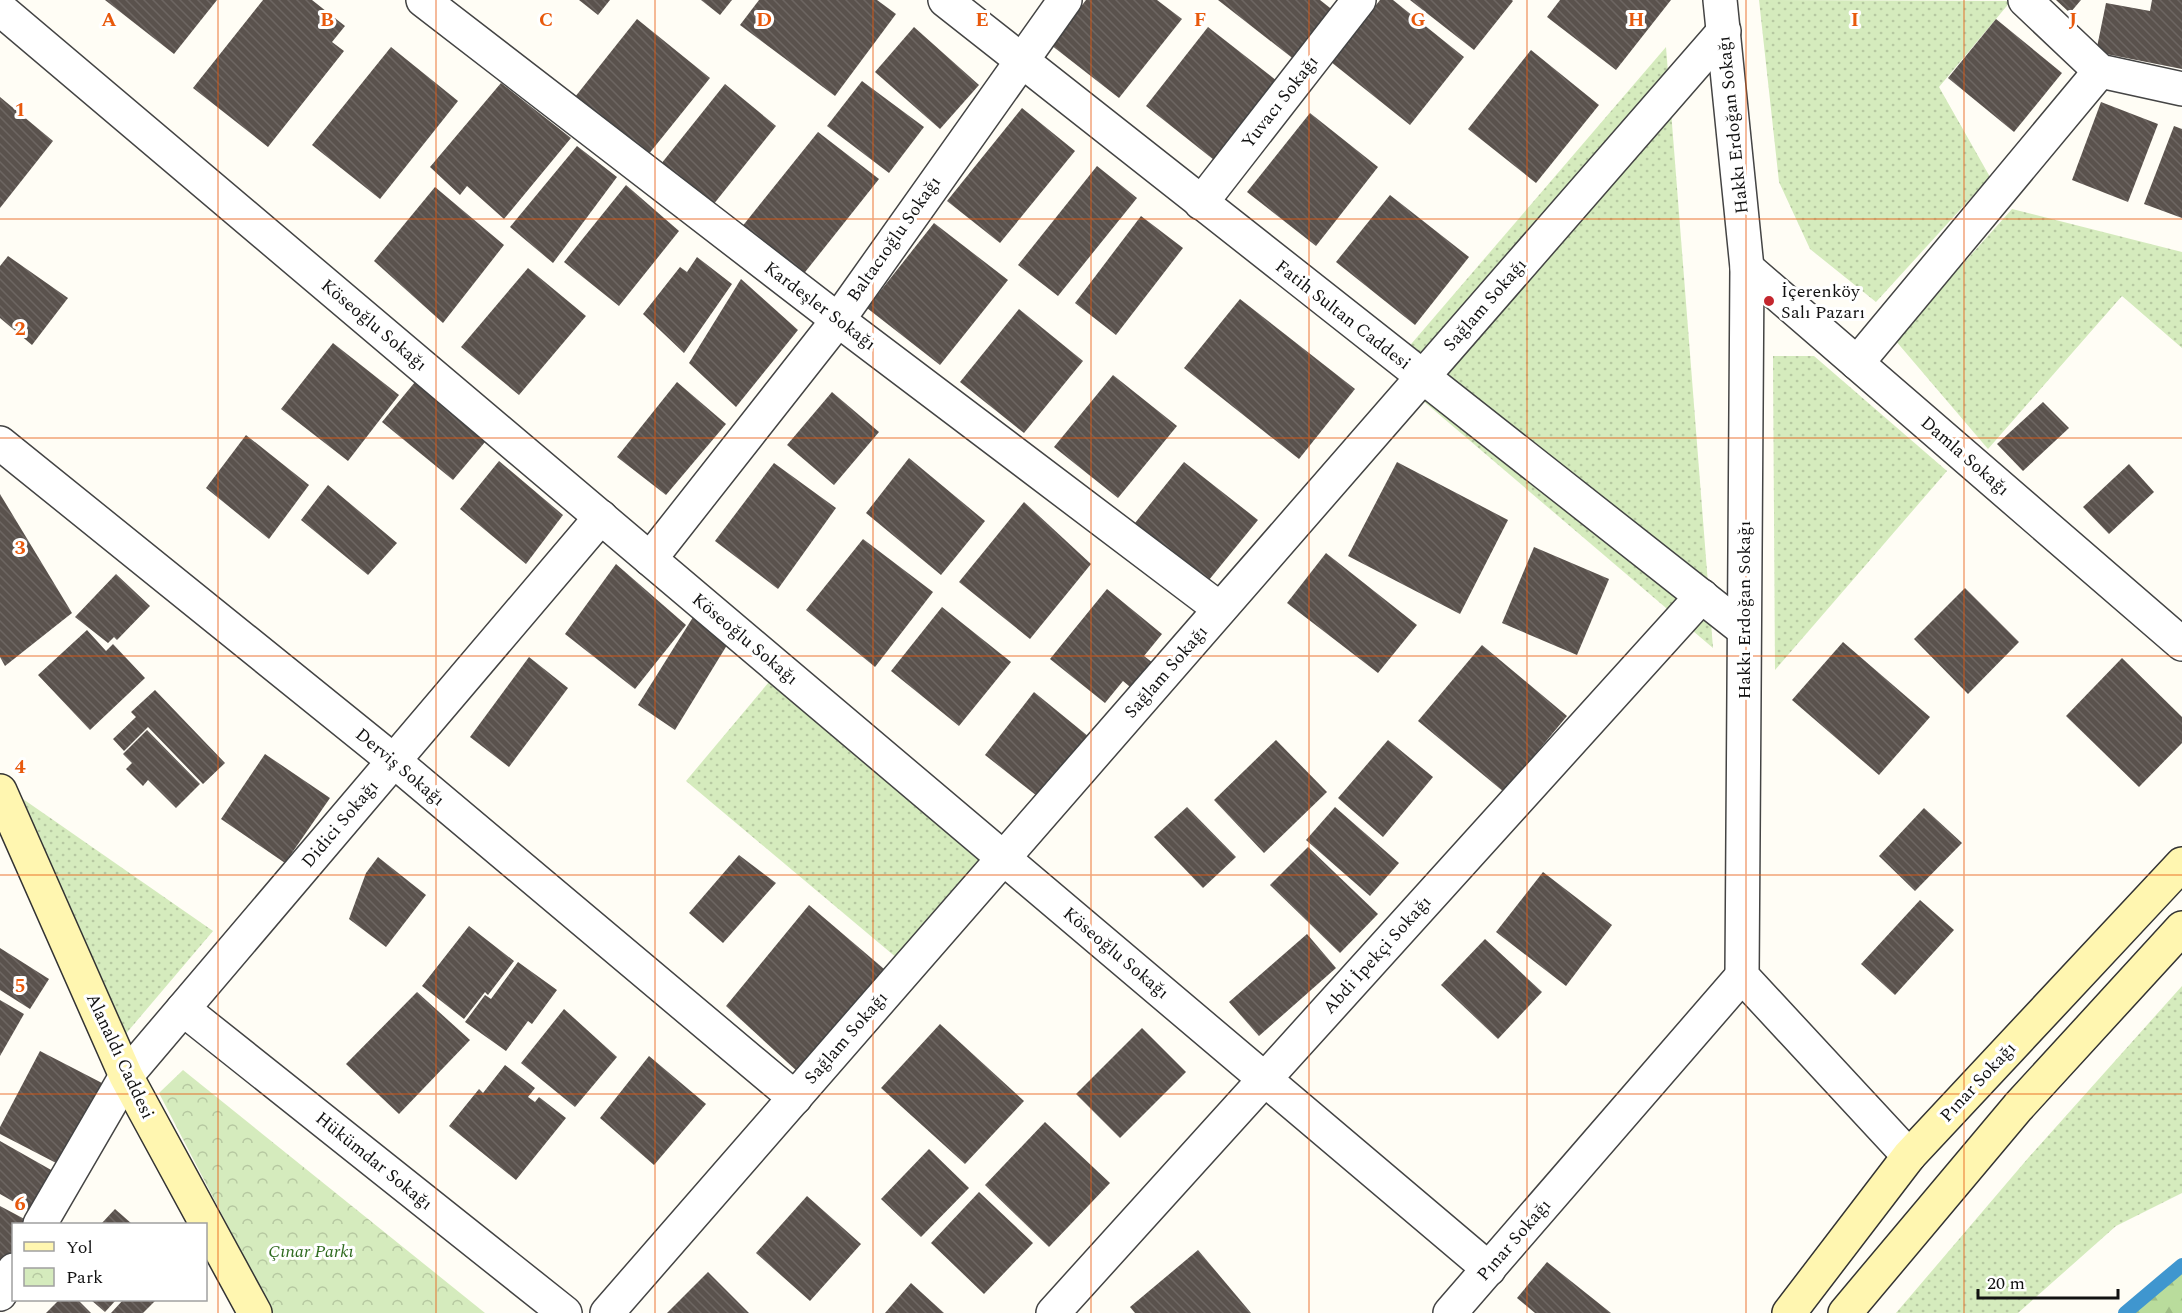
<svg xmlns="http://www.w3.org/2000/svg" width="2182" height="1313" font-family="Spectral,serif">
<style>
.grass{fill:url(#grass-dots)}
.forest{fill:url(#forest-firs)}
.park{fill:url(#park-crowns)}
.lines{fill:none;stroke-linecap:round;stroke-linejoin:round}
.stream{stroke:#3f96cf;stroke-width:14}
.building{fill:url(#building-back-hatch)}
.street-casing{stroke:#444;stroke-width:36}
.secondary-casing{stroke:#333;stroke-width:36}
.street{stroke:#fff;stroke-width:33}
.secondary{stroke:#fff6b0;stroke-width:33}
.grid{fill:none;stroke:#e8590c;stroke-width:1.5;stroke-opacity:0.55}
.poi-dot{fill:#c4262e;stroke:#fff;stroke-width:2}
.labels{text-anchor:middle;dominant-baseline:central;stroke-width:6;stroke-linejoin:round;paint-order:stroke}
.street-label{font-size:18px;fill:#111;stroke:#fff}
.poi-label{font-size:18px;fill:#111;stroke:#fff;text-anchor:start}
.park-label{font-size:18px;font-style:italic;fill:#2f6b1f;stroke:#fff}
.grid-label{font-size:20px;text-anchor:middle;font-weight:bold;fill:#e8590c;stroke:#fff;stroke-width:6;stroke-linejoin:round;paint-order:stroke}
</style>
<defs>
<pattern id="grass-dots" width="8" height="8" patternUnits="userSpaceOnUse" patternTransform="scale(1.5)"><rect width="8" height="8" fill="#d5ebbd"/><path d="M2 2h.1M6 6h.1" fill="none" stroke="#b6c8a1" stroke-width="1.8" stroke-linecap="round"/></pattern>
<pattern id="forest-firs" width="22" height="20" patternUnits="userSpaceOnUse" patternTransform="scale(1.5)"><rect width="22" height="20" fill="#b9dc9c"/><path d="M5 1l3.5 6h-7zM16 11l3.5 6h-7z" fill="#9ebc85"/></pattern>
<pattern id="park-crowns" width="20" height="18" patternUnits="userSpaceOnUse" patternTransform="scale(1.5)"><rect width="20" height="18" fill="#d5ebbd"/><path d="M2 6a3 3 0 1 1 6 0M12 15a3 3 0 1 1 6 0" fill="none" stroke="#b6c8a1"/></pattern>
<pattern id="building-back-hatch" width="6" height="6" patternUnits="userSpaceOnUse" patternTransform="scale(1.5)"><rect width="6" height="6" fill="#5a524d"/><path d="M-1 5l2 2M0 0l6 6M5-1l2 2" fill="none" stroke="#6d6662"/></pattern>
</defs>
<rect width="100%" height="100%" fill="#fffdf5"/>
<g class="grass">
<path d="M1759,0l252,1 -72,86 51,90 -114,125 -66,-53 -31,-67z"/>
<path d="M1666,47l47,601 -325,-277z"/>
<path d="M2012,209l170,43v96l-60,-52 -134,153 -93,-109z"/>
<path d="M1773,356h41l133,115 -172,199z"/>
<path d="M779,670l224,188 -93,111 -224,-188z"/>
<path d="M23,799l190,132 -95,112z"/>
<path d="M2182,986v207l-66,33 -98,87h-122l133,-156z"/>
</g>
<path class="forest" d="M2182,1270v43h-50z"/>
<path class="park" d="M183,1070l302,243h-212l-114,-220z"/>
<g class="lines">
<path class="stream" d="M2125,1313l57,-48"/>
</g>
<g class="building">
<path d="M105,0h112l-43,54z"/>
<path d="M263,0h49l33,26 -13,16 12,9 -76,96 -75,-59z"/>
<path d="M579,0h31l-12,15z"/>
<path d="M701,0h31l-12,15z"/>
<path d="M759,0h118l19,14 -61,82 -95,-71z"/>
<path d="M1086,0h71l25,19 -63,79 -68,-53z"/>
<path d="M1218,0h102l19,15 -39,49z"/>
<path d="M1380,0h13l71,57 -54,68 -79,-63z"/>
<path d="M1410,0h102l1,1 -39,49z"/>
<path d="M1560,0h111l-55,70 -69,-53z"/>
<path d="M2056,0h25l-11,13z"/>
<path d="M2152,0h30v69l-86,-17 10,-49 44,8z"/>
<path d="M637,19l73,59 -62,77 -73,-58z"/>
<path d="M1996,19l66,54 -48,59 -66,-54z"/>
<path d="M914,27l65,58 -39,44 -65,-57z"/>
<path d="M1208,27l69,54 -63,79 -68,-54z"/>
<path d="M391,47l67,54 -78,98 -68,-54z"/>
<path d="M1531,50l68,55 -63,78 -68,-54z"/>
<path d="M862,81l62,46 -35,46 -62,-47z"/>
<path d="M501,83l70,55 -67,81 -37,-33 -7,9 -30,-28z"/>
<path d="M725,84l51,42 -63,79 -52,-41z"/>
<path d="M0,97l53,44 -53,67z"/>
<path d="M2101,102l57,22 -30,78 -56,-22z"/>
<path d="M1022,108l53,43 -75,92 -53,-42z"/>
<path d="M1310,113l68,54 -62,79 -69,-54z"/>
<path d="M2174,126l8,3v89l-38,-14z"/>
<path d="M818,132l61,47 -77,97 -61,-48z"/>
<path d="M577,146l40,31 -64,86 -43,-36z"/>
<path d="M1097,166l40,32 -79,98 -40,-31z"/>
<path d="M626,185l53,46 -60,75 -55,-44z"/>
<path d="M435,187l69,58 -61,78 -69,-62z"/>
<path d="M1390,195l79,62 -54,68 -79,-63z"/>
<path d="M1141,216l42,32 -67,87 -41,-32z"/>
<path d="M934,223l74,57 -68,85 -73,-57z"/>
<path d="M8,256l60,42 -36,47 -32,-27v-52z"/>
<path d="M697,257l35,27 -48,69 -41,-39 37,-47 7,5z"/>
<path d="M528,268l58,48 -67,79 -58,-48z"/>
<path d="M741,279l57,51 -62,77 -47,-44z"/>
<path d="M1240,299l115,90 -56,70 -115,-91z"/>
<path d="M1019,309l64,52 -59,72 -64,-51z"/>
<path d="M333,343l66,52 -51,66 -67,-52z"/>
<path d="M1113,375l64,51 -59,72 -64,-51z"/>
<path d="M415,382l70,60 -32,38 -71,-58z"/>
<path d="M677,382l49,42 -60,71 -49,-38z"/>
<path d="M832,392l47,40 -45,53 -47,-40z"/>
<path d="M2043,402l26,26 -46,43 -26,-27z"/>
<path d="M246,435l63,50 -40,54 -63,-51z"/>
<path d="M909,458l76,63 -44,54 -75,-62z"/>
<path d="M499,461l64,54 -37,49 -66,-55z"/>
<path d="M1184,462l74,58 -54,66 -73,-58z"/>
<path d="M1397,462l111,58 -48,94 -112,-58z"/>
<path d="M774,463l62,45 -58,81 -63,-48z"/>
<path d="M2129,464l25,28 -45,42 -26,-27z"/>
<path d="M328,485l69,58 -29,32 -67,-55z"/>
<path d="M0,494l72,119 -67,53 -5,-9z"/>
<path d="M1024,502l67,62 -61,75 -71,-57z"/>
<path d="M863,539l70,53 -58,75 -69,-57z"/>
<path d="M1534,547l75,32 -32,76 -75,-32z"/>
<path d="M1326,553l91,72 -39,48 -91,-70z"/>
<path d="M616,564l70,61 -51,64 -70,-55z"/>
<path d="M116,574l34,32 -33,34 -3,-3 -6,6 -33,-26z"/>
<path d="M1965,588l54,54 -51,52 -54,-55z"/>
<path d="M1107,589l55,45 -18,22 18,14 -21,26 -18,-15 -18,22 -55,-44z"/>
<path d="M942,607l69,55 -52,64 -68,-55z"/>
<path d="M695,614l37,23 -57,93 -37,-25z"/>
<path d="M87,630l19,21 7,-7 32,34 -55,52 -52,-55z"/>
<path d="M1843,642l87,75 -51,58 -87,-75z"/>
<path d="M1482,645l85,71 -63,76 -86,-71z"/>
<path d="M529,657l39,31 -59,79 -39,-30z"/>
<path d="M2122,658l60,59v26l-43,44 -73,-71z"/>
<path d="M155,690l70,73 -22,21 -55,-57 -24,24 -11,-12 23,-22 -5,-5z"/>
<path d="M1034,692l60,49 -48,62 -61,-48z"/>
<path d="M147,730l53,54 -24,24 -28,-28 -5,6 -17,-17 6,-6 -9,-9z"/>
<path d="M1276,740l51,52 -63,61 -50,-53z"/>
<path d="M1388,740l45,37 -50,60 -45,-39z"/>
<path d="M265,754l65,44 -45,65 -64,-44z"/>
<path d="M1187,807l49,50 -33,31 -49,-51z"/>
<path d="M1335,807l64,56 -29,33 -64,-56z"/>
<path d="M1924,808l38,35 -47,48 -36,-35z"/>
<path d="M1308,847l70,67 -38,39 -70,-68z"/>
<path d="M739,855l37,28 -53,60 -34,-30z"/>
<path d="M378,857l48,38 -40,52 -37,-28 17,-46z"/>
<path d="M1543,872l69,53 -46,61 -70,-54z"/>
<path d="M1920,900l34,30 -59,65 -34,-31z"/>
<path d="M809,905l75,64 -86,103 -72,-66z"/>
<path d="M469,926l45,35 -26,34 -3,-3 -21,27 -42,-33z"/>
<path d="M1307,934l29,34 -77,68 -30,-34z"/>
<path d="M1485,939l57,53 -44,47 -57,-54z"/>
<path d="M0,948l49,31 -19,30 -30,-19z"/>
<path d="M518,962l39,28 -25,34 -4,-3 -22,30 -41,-29 20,-27 6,4z"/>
<path d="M417,992l53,48 -71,74 -53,-50z"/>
<path d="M0,1000l24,14 -24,42z"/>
<path d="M564,1009l53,48 -42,50 -54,-44z"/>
<path d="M940,1024l84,77 -59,63 -84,-76z"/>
<path d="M1142,1028l44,44 -66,66 -44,-44z"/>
<path d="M40,1051l62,32 -42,82 -60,-31v-7z"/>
<path d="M649,1056l57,48 -52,61 -54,-47z"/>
<path d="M505,1065l30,23 -7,9 7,5 4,-5 27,21 -50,62 -67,-54 30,-37 4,4z"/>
<path d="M1045,1122l65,61 -61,64 -64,-62z"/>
<path d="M0,1141l60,34 -23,40 -37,-21z"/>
<path d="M929,1149l40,39 -48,49 -40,-38z"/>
<path d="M979,1192l54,51 -49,51 -53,-51z"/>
<path d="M807,1196l54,48 -51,57 -54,-48z"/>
<path d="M0,1206l30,16 -16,2v29l-11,19 -3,-1z"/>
<path d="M115,1209l17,15h-31z"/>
<path d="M1198,1250l53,63h-116l-5,-6z"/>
<path d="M1547,1262l64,51h-76l-18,-15z"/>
<path d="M708,1272l41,41h-82z"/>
<path d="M911,1283l33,30h-59z"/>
<path d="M59,1300h19l13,13h-45z"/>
<path d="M91,1300h25l-11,12z"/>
<path d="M123,1300h33l-13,13h-32z"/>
</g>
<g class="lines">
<defs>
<g id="street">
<path d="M423,0l415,320 382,289"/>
<path d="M945,0l798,629"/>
<path d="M1720,0l27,268 -5,708 167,180"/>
<path d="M2025,0l75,71 82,18"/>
<path d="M0,9l1489,1260"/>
<path d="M1201,203l158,-203"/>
<path d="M1747,268l435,376"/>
<path d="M1857,363l243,-292"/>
<path d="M0,443l394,318 401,337"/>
<path d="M650,559l188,-239 227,-320"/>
<path d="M183,1009l382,304"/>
<path d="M40,1224l86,-148 475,-559"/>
<path d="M0,1294l14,-24"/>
<path d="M607,1313l1117,-1282"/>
<path d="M1053,1313l649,-717"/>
<path d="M1450,1313l292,-337"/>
</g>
<g id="secondary">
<path d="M0,791l126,285 129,237"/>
<path d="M1789,1313l120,-157 273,-292"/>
<path d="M1845,1313l173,-206 164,-179"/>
</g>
</defs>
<use href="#street" class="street-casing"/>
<use href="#secondary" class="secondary-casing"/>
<use href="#street" class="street"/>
<use href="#secondary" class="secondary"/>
</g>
<path class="grid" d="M218,0v1313M436,0v1313M655,0v1313M873,0v1313M1091,0v1313M1309,0v1313M1527,0v1313M1746,0v1313M1964,0v1313M0,219h2182M0,438h2182M0,656h2182M0,875h2182M0,1094h2182"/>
<circle class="poi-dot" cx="1769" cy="301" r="6"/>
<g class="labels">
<g class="street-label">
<text transform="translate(1280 102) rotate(-52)">Yuvacı Sokağı</text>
<text transform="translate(1733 125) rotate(-96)">Hakkı Erdoğan Sokağı</text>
<text transform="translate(894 239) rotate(-55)">Baltacıoğlu Sokağı</text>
<text transform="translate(1485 305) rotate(-49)">Sağlam Sokağı</text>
<text transform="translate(820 306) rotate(37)">Kardeşler Sokağı</text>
<text transform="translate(1343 315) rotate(38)">Fatih Sultan Caddesi</text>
<text transform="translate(374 325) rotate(40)">Köseoğlu Sokağı</text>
<text transform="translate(1965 456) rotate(41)">Damla Sokağı</text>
<text transform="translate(1744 610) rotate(-90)">Hakkı Erdoğan Sokağı</text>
<text transform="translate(745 639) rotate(40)">Köseoğlu Sokağı</text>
<text transform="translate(1166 672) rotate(-49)">Sağlam Sokağı</text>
<text transform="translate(400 767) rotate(40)">Derviş Sokağı</text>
<text transform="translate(340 824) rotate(-50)">Didici Sokağı</text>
<text transform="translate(1116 953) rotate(40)">Köseoğlu Sokağı</text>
<text transform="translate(1377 955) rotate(-48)">Abdi İpekçi Sokağı</text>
<text transform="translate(846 1038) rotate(-49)">Sağlam Sokağı</text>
<text transform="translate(120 1056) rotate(65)">Alanaldı Caddesi</text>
<text transform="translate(1978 1082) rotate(-47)">Pınar Sokağı</text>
<text transform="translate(374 1161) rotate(39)">Hükümdar Sokağı</text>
<text transform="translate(1514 1240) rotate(-49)">Pınar Sokağı</text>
</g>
<g class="poi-label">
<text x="1781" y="291">İçerenköy<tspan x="1781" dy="21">Salı Pazarı</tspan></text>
</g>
<g class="park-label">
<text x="311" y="1251">Çınar Parkı</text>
</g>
</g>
<g class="grid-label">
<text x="109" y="26">A</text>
<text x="327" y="26">B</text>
<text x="546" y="26">C</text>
<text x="764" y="26">D</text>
<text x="982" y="26">E</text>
<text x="1200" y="26">F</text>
<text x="1418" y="26">G</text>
<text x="1636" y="26">H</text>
<text x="1855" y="26">I</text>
<text x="2073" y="26">J</text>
<text x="20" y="116">1</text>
<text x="20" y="335">2</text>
<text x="20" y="554">3</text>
<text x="20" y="773">4</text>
<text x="20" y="992">5</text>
<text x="20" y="1210">6</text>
</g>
<rect x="12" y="1223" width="195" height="78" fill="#ffffff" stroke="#a0a0a0" stroke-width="1.5"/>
<rect x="24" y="1242" width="30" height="9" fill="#fff6b0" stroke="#a0a0a0" stroke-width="1.5"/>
<text x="66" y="1253" font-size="18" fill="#111111">Yol</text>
<rect x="24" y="1268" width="30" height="18" fill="url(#park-crowns)" stroke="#a0a0a0" stroke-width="1.5"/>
<text x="66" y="1283" font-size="18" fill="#111111">Park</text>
<path d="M1978 1289v9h140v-9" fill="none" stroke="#111111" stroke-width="3"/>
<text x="1987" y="1289" font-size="18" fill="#111111" stroke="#ffffff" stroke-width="4.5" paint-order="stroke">20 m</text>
</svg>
